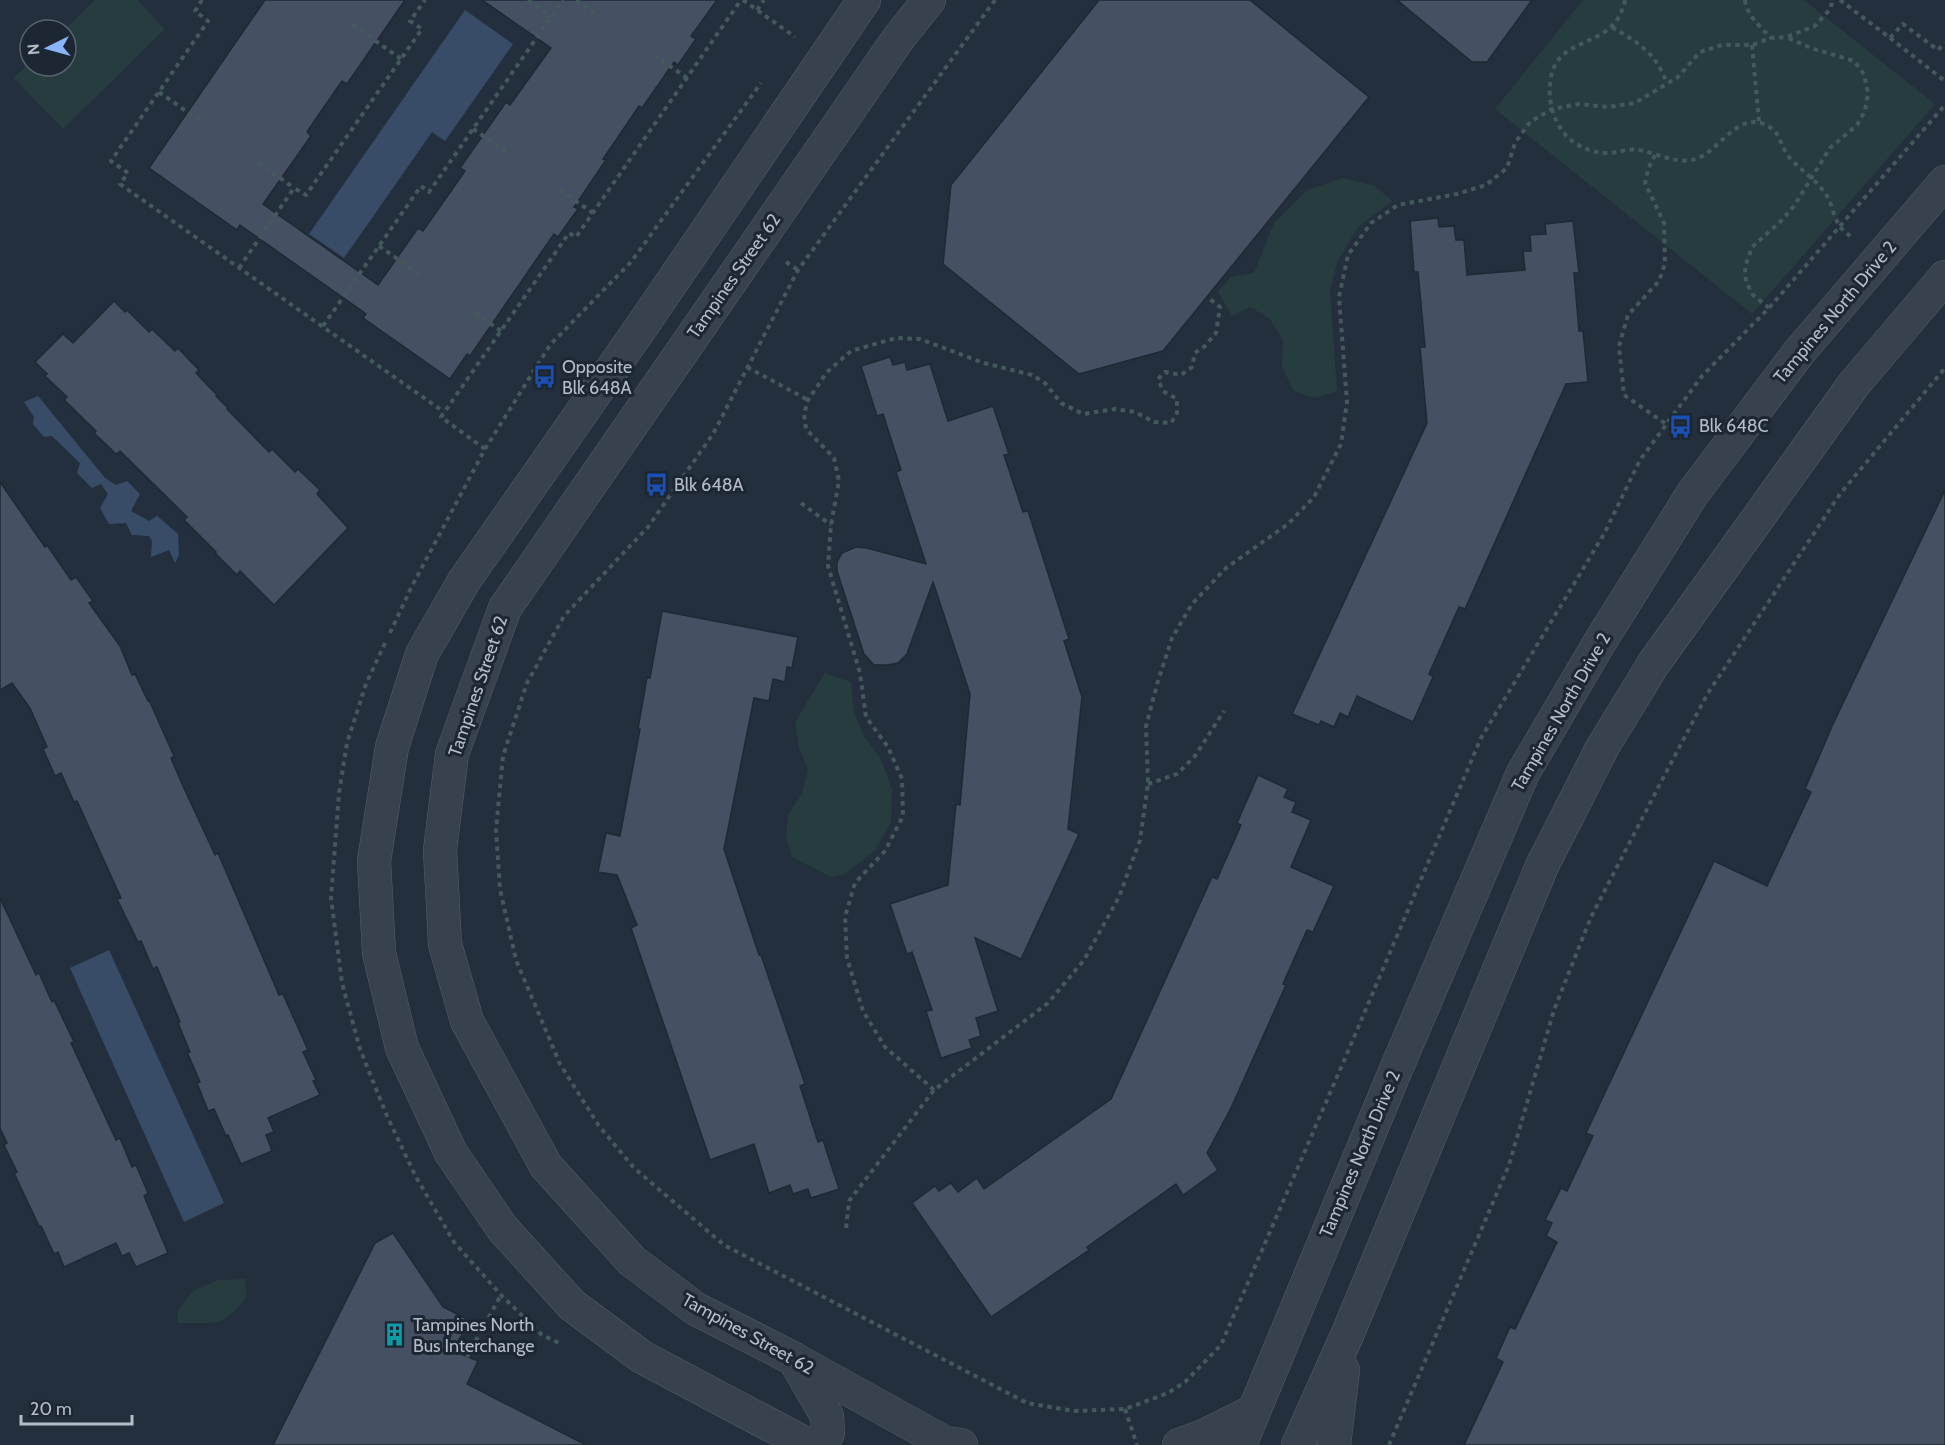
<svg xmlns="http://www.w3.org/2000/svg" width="1945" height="1445" font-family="Cabin,sans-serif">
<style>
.green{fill:#263c3f}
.water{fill:#394c67}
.building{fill:#455162;stroke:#1f2835;stroke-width:1.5}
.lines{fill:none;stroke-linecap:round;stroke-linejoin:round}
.minor-casing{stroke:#565f6c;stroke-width:34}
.tertiary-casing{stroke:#565f6c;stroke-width:34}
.path{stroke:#44595c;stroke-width:4;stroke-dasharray:4.5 4.5;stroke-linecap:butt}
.minor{stroke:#38414e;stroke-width:33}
.tertiary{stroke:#38414e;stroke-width:33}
.labels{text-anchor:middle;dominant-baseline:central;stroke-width:6;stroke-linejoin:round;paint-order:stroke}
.street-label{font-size:18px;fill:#b4bcc9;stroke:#1d2633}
.poi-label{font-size:18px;fill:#b4bcc9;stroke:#1d2633;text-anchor:start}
</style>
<rect width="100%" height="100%" fill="#242f3e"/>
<g class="green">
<path d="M95,0h42l28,29 -102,100 -49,-51 16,-16v4h36v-36h-2z"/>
<path d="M1583,0h221l131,104 -183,210 -257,-205z"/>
<path d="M1342,178l31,7 20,16 -34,25 -21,34 -8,30 7,101 -22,7 -21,-7 -12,-24 1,-27 -14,-22 -19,-11 -18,9 -14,-24 13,-15 23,-4 20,-50 33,-33z"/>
<path d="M825,673l26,9 3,30 10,24 17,23 11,31 -1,33 -16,27 -30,24 -14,3 -39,-20 -6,-19 2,-23 14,-21 6,-24 -9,-23 -4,-25z"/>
<path d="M245,1279l2,17c-24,32 -31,27 -69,27v-13l16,-20 25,-10z"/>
</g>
<g class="water">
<path d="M465,10l48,34 -68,97 -13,-9 -88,126 -35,-24z"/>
<path d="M38,396l67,82 11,7 11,-4 13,13 -9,17 18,10 8,-5 21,18 1,21 -4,8 -6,-13 -18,7 1,-16 -3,-5 -17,-1 -6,-12 -17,1 -9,-16 8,-14 -7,-10 -9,4 -15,-15 3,-10 -28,-27 -8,1 -11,-13 1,-7 -10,-15z"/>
<path d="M109,950l115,253 -40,19 -114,-254z"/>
</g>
<g class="building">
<path d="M265,0h140l-58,84 -5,-3 -18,26 -17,25 4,4 -48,68 115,81 40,-57 5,3 42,-60 -5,-3 46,-66 4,3 41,-57 -69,-48h235l-26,36 5,3 -18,26 -4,-3 -32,46 -3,-2 -36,53 3,1 -32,47 4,2 -20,28 -4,-3 -84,122 -3,-2 -17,25 -87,-61 3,-4 -126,-89 -3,5 -88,-62z"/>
<path d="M1099,0h151l119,97 -206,254 -84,23 -136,-110 8,-79z"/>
<path d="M1397,0h135l-45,62h-15z"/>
<path d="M1438,218l1,9 15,-1 2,14h8l3,35 58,-5 -2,-19h8l-1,-16 16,-1 -1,-10 28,-3 6,52h-5l5,58h4l5,51 -22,2 -101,225 -6,-2 -30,67 4,3 -20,45 -56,-26 -9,21 -8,-4 -6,14 -13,-6 -2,4 -27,-11 135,-291 -7,-76h5l-7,-75h-4l-4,-51z"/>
<path d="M114,301l11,11 2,-2 22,22 3,-3 23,22 3,-3 21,22 -3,3 21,22 -1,1 12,12 -1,1 42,43 3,-3 23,23 3,-3 22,21 -3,4 31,34 -74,77 -34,-34 -3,4 -22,-22 1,-1 -32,-32 3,-3 -67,-66 -4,3 -22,-21 2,-2 -32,-31 3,-3 -22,-21 2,-2 -12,-12 28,-28 10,9z"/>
<path d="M890,357l3,8 12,-3 2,8 23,-6 18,57 45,-15 16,48 -5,1 19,57 5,-1 41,128 -5,2 18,56 -14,132 11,5 -58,125 -46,-21 23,73 -22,7 5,18 -12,4 3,8 -31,10 -15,-47 6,-1 -20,-58 -5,2 -17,-50 58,-19 8,-81 4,1 10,-111 -37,-112 -26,72 -9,9 -11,2h-13l-10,-11 -27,-83v-9l5,-9 14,-6 11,1 59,16 -30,-92 5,-2 -18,-56 -6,2 -16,-50z"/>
<path d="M0,482l45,65 2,-2 24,35 5,-3 17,24 -4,2 31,43 12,29 3,-1 13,27 1,-1 25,56 -3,2 12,28 32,69 3,-2 61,142 4,-1 25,56 -5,2 13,28 -3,1 7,14 -52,23 6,14 -8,3 6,16 -31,13 -13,-29 -2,1 -12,-27 -6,2 -11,-28 3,-1 -13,-30h3l-12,-29 2,-1 -23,-55 -4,2 -12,-28 -3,1 -21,-43 4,-1 -44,-97 -3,1 -13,-29 -6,3 -12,-27 4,-2 -17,-39 -18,-25 -12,7z"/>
<path d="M1945,490v955h-481l39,-83 -7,-4 14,-31 5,2 42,-87 -11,-6 6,-13 -7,-3 16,-32 6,3 26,-55 -7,-3 128,-272 53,25 44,-94 -6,-3 28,-65z"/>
<path d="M662,611l136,26 -6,31 -5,-1 -2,15 -12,-3 -4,22 -15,-3 -30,151 35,106h2l44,129 -5,2 18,56 5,-2 16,49 -28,9 -3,-9 -15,5 -3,-9 -21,8 -15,-49 -44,16 -79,-232 6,-3 -20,-50 -19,-3 8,-39 14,3 20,-107h-2l9,-52 3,1z"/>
<path d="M1258,775l30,14 -4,8 12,5 -4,10 19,8 -20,47 43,19 -21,46 -6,-2 -24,54 3,1 -55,123 -24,45 11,17 -35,25 -7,-11 -89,63 2,3 -98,67 -79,-114 23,-17 4,5 12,-8 7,9 19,-14 7,11 127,-90 101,-222 5,2 24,-54 -4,-2z"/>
<path d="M0,898l36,77 3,-2 13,29 2,-2 20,42 -3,1 45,97 4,-2 12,29 4,-2 12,28 -4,3 24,57 -32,14 -7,-14 -7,3 -6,-13 -52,24 -6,-15 -4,2 -13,-28h-2l-25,-53 3,-1 -13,-27 3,-2 -7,-15z"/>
<path d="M393,1233l50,74 26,13 -15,31 24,10 -11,23 119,61h-313l102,-202z"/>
</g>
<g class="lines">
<defs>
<g id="minor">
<path d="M929,0l-31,39 -393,569 -53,146 -12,96 5,94 22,77 79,145 86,95 64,48 98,50 155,86"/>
<path d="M794,1359l33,57 1,17 -6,12"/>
<path d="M808,1445l-166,-88 -70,-52 -69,-76 -52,-76 -49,-105 -23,-95 -5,-92 18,-114 30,-93 42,-73 178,-255 222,-326"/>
</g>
<g id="tertiary">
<path d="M946,1443l15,2"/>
<path d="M1179,1445l25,-9 48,-24"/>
<path d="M1240,1445l154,-371 129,-301 75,-128 95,-152 107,-142 145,-169"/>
<path d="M1298,1445l50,-112 194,-467 60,-118 52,-85 200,-279 91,-107"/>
<path d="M1334,1445l9,-75"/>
</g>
</defs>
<use href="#minor" class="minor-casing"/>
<use href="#tertiary" class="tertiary-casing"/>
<g class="path">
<path d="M202,0l-7,11 13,10 -97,140 17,12 -8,11 324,228"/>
<path d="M528,0l23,17"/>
<path d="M576,0l23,16"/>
<path d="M743,0l52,37"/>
<path d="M995,0l-197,270 -85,164 -65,93 -84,89 -37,67 -24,73 -7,74 4,59 16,71 44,104 39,62 35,42 90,77 303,158 47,8 51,-2 43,-16 17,-11 36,-37 125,-289 135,-318 123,-204 36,-74 62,-84 67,-68 176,-203"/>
<path d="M1625,0c-10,51 -66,33 -74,77 -7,38 15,75 56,76 11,0 21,-5 32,-3 17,3 34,13 53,10 24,-4 42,-45 69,-37 21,7 17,20 28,34 12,14 28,23 38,39 5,9 7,21 12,29 3,5 9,9 13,13"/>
<path d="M1745,0c2,16 16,27 26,38"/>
<path d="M1840,0l50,38 13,-14 35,26 7,-7"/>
<path d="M757,10l7,-10"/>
<path d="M353,25l48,34"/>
<path d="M1612,27c29,18 42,24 55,56"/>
<path d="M1890,38l55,43"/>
<path d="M1752,45l7,77"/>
<path d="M654,55l33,23"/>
<path d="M159,92l44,31"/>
<path d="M473,129l33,22"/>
<path d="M1655,155l-7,14 -3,14 19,40 1,41 -6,17 -31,34 -9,31 5,49 42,29"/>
<path d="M258,162l36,26"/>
<path d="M560,190l33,23"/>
<path d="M379,246l40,28"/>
<path d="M786,262l12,8"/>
<path d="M239,268l55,-80 12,7 116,-166 -12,-8 15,-21"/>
<path d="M1769,308l-16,-13 -7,-13 -1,-15 7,-20 29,-26 13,-15 36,-58 27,-23 8,-14 3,-18 -4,-19 -10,-13 -43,-13 -25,-11"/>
<path d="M475,313l26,18"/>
<path d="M323,326l98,-140 8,6 134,-192"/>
<path d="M747,367l61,33"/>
<path d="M485,449l-44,-32 128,-184 7,4 165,-237"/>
<path d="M801,503l30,22"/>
<path d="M390,633l22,-47 73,-137 65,-104 81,-83 130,-179"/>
<path d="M385,643l-19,41 -19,59 -8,50 -8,105 11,85 18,66 27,67 29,61 38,65 47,53 41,40 19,9"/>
<path d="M1148,784l29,-10 18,-18 29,-45"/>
<path d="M934,1090l-49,-43 -22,-36 -16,-53 -2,-41 10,-34 30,-32 18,-35 -1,-37 -14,-32 -22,-30 -6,-44 -32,-107 3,-41 8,-44 -5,-23 -28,-29 -2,-15 4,-14 19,-28 24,-21 45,-13 24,1 64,24 48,12 13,8 16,20 22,11 32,-5 20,3 19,10 17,1 6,-10v-14l-14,-8 -5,-12 7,-7 16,3 11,-8 3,-14 10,-7 11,-13 4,-26 -13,-10"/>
<path d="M846,1228l3,-27 85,-111 114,-87 36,-43 35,-63 21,-57 8,-56 -2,-58 12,-45 14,-43 20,-34 34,-36 62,-44 26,-27 27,-53 6,-42 -8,-105 9,-42 23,-32 27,-18 59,-11 29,-9 21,-17 8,-25 15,-21 22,-13 27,-5 29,3 27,-4 43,-26 22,-25 22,-7h30l19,-7 15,-1 29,-11 16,-18 1,-8"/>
<path d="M467,1357l34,-62"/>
<path d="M1125,1409l12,36"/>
<path d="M1389,1445l120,-280 45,-155 37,-93 70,-135 47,-89 132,-199 105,-126"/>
</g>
<use href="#minor" class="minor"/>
<use href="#tertiary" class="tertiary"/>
</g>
<defs>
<symbol id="bus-bare" viewBox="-9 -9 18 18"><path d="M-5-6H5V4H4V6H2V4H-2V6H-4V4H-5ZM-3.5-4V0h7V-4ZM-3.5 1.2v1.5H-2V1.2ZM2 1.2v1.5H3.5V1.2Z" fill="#1a4fb4" stroke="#1d2633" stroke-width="2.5" paint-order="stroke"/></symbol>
<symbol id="building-bare" viewBox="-9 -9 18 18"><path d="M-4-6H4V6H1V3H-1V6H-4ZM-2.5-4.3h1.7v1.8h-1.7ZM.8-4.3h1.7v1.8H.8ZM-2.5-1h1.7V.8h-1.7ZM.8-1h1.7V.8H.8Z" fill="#0f9aa8" stroke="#1d2633" stroke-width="2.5" paint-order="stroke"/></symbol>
</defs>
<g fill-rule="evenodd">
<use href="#bus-bare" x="528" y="360" width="33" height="33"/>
<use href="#bus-bare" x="1664" y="410" width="33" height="33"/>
<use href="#bus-bare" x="640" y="468" width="33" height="33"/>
<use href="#building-bare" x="378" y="1318" width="33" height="33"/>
</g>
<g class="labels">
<g class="street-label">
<text transform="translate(734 276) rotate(-55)">Tampines Street 62</text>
<text transform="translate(1835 312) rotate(-50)">Tampines North Drive 2</text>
<text transform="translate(478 686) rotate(-71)">Tampines Street 62</text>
<text transform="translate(1561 712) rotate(-60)">Tampines North Drive 2</text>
<text transform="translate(1360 1154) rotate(-67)">Tampines North Drive 2</text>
<text transform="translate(748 1334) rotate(29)">Tampines Street 62</text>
</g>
<g class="poi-label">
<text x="562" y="367">Opposite<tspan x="562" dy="21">Blk 648A</tspan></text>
<text x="1699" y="426">Blk 648C</text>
<text x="674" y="485">Blk 648A</text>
<text x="413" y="1325">Tampines North<tspan x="413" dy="21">Bus Interchange</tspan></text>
</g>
</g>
<g transform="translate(48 48) rotate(265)"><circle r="28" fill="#1d2633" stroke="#59626f" stroke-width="1.5"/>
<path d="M0-4.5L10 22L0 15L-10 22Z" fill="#8ab4f8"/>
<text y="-9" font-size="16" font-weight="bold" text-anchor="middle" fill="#b4bcc9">N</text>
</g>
<path d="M21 1415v9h111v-9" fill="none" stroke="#b4bcc9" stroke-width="3"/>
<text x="30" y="1415" font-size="18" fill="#b4bcc9" stroke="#1d2633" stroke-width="4.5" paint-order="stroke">20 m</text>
</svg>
